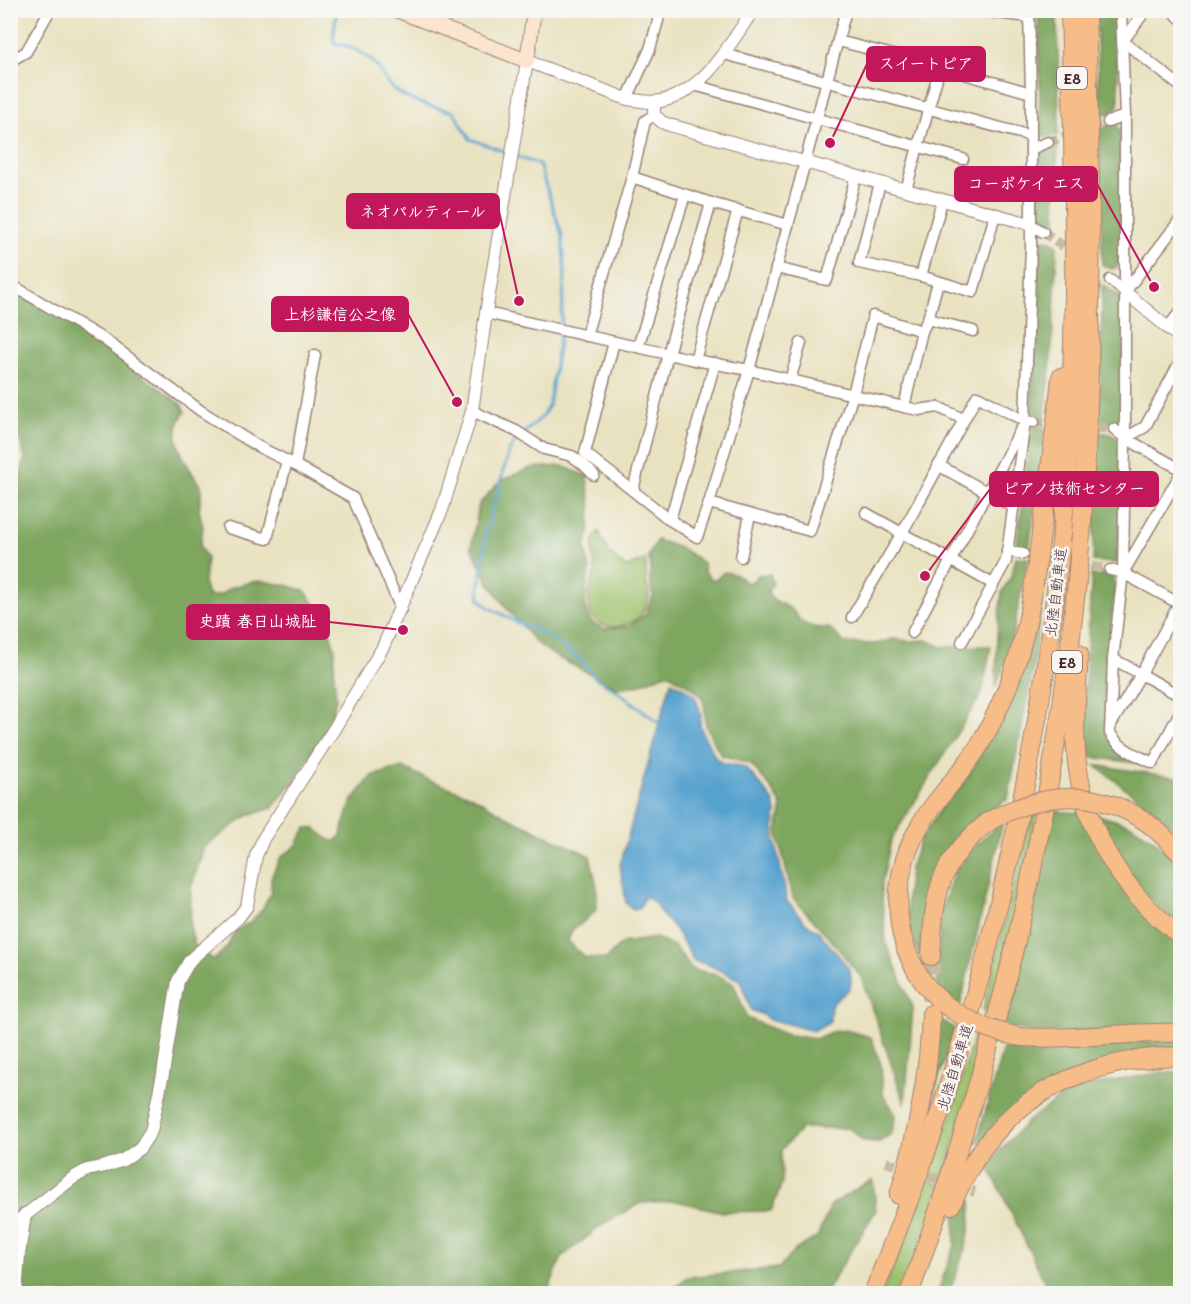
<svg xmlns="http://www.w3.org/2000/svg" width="1191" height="1304" font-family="Mali,'Klee One',sans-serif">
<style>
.green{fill:#9dc06a;stroke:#74704a;stroke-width:1.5}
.forest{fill:#7ea65e;stroke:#646244;stroke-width:1.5}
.water{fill:#56a2cf;stroke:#50607d;stroke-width:1.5}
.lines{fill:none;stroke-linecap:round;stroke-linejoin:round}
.stream{stroke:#56a2cf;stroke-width:3}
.minor-tunnel{stroke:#c9bba2;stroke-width:10;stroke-dasharray:10 5;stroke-linecap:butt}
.motorway-tunnel{stroke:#c9bba2;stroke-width:18;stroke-dasharray:18 9;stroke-linecap:butt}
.minor-casing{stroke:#9a8076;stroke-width:13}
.tertiary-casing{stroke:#9a8076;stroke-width:14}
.secondary-casing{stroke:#9a8076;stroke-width:16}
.motorway-casing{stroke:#9a8076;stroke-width:20}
.minor{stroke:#fff;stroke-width:10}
.tertiary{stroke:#fff;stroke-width:12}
.secondary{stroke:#fce5cf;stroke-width:14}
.motorway{stroke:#f7bd88;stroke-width:18}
.motorway-bridge-casing{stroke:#9a8076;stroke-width:20;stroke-linecap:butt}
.motorway-bridge{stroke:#f7bd88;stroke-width:18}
.labels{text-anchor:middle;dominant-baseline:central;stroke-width:5;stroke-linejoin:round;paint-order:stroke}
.shield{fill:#f6f6f2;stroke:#7e6067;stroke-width:1.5}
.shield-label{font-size:14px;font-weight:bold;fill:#4a1f2b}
.street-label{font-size:15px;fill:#4a1f2b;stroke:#f6f6f2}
.leader{fill:none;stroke:#c2185b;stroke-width:2}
.callout-dot{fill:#c2185b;stroke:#f6f6f2;stroke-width:2}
.callout{fill:#c2185b;stroke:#c2185b;stroke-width:2}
.callout-label{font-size:16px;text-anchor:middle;font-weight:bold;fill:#fff}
</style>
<rect width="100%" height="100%" fill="#f6f6f2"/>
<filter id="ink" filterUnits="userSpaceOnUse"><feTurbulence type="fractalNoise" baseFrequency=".0167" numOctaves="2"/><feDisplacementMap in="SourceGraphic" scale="12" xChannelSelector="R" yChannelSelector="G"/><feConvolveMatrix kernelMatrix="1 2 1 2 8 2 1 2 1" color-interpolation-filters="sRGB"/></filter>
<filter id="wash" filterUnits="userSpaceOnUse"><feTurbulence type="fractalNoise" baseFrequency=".008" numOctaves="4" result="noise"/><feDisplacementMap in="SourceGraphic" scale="24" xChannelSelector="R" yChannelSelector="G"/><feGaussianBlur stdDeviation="1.35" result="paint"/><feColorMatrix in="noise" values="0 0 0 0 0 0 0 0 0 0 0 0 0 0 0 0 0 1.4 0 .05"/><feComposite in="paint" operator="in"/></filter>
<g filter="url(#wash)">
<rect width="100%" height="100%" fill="#e9e2c0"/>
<g class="green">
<path d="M599,531c5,15 12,28 27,36l19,-7c2,8 1,14 1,22 0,3 2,6 3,9 1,5 -2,13 -4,18 -10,21 -53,27 -56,-3 -1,-7 0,-16 2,-23 1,-4 4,-8 4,-13 -1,-14 -6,-27 4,-39z"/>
<path d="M1038,808l-46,207 -9,-5 49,-200z"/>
<path d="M976,1028l12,5 -44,145 -14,-5 22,-61z"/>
<path d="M928,1180l13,5 -39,108 -20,1z"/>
</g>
<g class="forest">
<path d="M1038,11h19l2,106 -1,18 -14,2 -5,-5 1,-43z"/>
<path d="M1096,11h19l4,89 -2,8 -10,6 -8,-2z"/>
<path d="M1114,123l3,2 3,7 1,121 -2,10 -3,5 -5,1 -9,-4 -2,-136z"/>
<path d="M1058,145l-3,55 2,19 -1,9 -13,-8 -5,-6 2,-63z"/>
<path d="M1042,239l7,1 8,5c-2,58 -5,115 -12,173l-14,-3 6,-154z"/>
<path d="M1102,285l22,14 -1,116 -9,8 -16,-1 3,-47z"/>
<path d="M19,290l38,22 60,43 24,20 39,28 5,9c-4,5 -7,11 -8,18 -3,18 15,43 25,58l-3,22 4,17 -3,19 7,13 -3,23 1,8 4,6h7l6,-2 8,-6 21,-6 12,-1 27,5 15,5 22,29 8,30 -1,24 2,24 -6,24 -34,56 -24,30 -25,8 -43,31 -13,41 -1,39 4,17 20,16 13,-13 8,-16 14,-8 12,-12 10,-18v-15l9,-20 16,-12 10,-18 10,1 12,10 7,3 6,-7 11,-34 20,-25 30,-9 27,13 43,16 32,19 86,41 7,31v22l-16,15 -9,6 -4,11 16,16 22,2 16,-16 34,-5 18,8 19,24 20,3 21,11 13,34 38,16 30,5 16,-7 14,-2 26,7 10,28 2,29 13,21 -4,18 -13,9 -16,-1 -14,-13h-47l-21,22 1,33 -11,28 -48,1 -47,-11 -35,2 -35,19 -44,35 -15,36h-536l-1,-792 3,1 12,-44 -9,-29 -6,-9 1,-129z"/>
<path d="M1033,426l12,1 -16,123 -13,-2 6,-41 8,-72z"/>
<path d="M1098,432l14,2 9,7 -2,115 -2,7 -24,-2z"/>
<path d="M562,466l25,10 4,31 -2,28 -4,12 5,22 -4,19 -1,20 6,14 13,7 25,-3 17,-12 7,-18 -3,-17 1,-12 -3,-11 9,-16 26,9 20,14 1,8 8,9 5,-2 7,-6 14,3 8,8 8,-3 4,-5 12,-1 3,10c-15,14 11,19 19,26 5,4 6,11 13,14 8,4 15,4 24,4l16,15 31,1 17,-5 16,2 18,-1 15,7 49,-1 -9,47 -91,147 -10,47 5,56 27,65 -8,96 -44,-127 -28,-35 -40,-44 -16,-66 5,-26 -11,-18 -21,-25 -29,-8c-4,-8 -10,-17 -14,-26 -4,-10 2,-25 -9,-36 -8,-9 -20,-12 -28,-19h-7l-25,11 -20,3 -63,-32 -20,-14 -29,-35 -17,-24 -18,-36 8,-43 21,-23 31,-13z"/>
<path d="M1016,557l12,1 -18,90 -14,39 1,-51 5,-44 10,-17z"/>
<path d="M1043,561l3,1 -12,102 -26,135c-20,13 -39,25 -55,43 -24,27 -35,79 -29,114h-5l-11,-32 -1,-30 3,-26 10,-28 22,-33 22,-24 15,-25z"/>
<path d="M1092,570l21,8 2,8 -11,116 2,33 38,29 -54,-7 -4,-12 -3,-29z"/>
<path d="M1095,765l85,13v56l-17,-16z"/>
<path d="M1054,811l27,2 78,114 21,17v84l-146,5 -30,-8 27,-106z"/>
<path d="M1095,814l36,11 25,16 24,26v60l-44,-42z"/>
<path d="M1003,822l-43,184 -23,-20 4,-75 13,-39 15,-20 14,-14z"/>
<path d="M936,1017l19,12 -23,70 -6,14z"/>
<path d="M1180,1041v10l-59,5 -145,88 27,-95 64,-2 37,-4z"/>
<path d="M1162,1072l18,1v220h-130l-61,-126 11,-17 29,-30 45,-32z"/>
<path d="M873,1180l3,30 -51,83h-157l19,-16 92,-9 16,-18 22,-13 14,-32 30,-19z"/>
<path d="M964,1197l7,3c3,33 -11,63 -22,93l-12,1 18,-49v-28z"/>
</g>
<path class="water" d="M671,681l17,9 7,6 6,18 -1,11 3,9 13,24 7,5 22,4 16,18 13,17 2,10 -2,15 1,13 10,49 1,11 19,22 13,9 30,36 3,10v7l-2,5 -18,16 -1,16 -17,10 -36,-10c-8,1 -8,-2 -14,-6 -3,-2 -8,-3 -12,-5l-11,-30 -31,-15 -15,-4 -19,-32 -14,-15 -6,-11 -10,-7 -5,11 -6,3 -8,-7 -6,-38z"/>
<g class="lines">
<g class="stream">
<path d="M337,10l-4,28 2,5c22,5 38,14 49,34 4,6 5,10 12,14 16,12 39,16 58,21l16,27 39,14"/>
<path d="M515,156l24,9 23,70 3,38 -4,53"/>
<path d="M524,433l18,-16 7,-12 11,-72"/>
<path d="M519,437l-4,5 -6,9 -23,81 -7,60 1,7 7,7 27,15 25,10 16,10 28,21 13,16 16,9 50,38"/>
</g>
</g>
</g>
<g filter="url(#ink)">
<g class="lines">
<g class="minor-tunnel">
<path d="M1048,142l60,-20"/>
<path d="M1043,232l34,24"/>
<path d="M1034,422l26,2"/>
<path d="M1082,426l32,3"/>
<path d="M1033,556l77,14"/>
<path d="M886,1162l89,30"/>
</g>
<path class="motorway-tunnel" d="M931,956v58"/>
<defs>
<g id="minor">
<path d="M972,10l57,7"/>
<path d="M1121,10l4,106v322l-2,135 -10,86 -3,74c9,16 27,22 43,30l27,-51"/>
<path d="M1171,10l9,8"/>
<path d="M838,41l102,26 91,26"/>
<path d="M1123,41l57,45"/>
<path d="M1123,41l23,-31"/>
<path d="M724,54l307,82"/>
<path d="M10,61l16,-9 24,-42"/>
<path d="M694,85l269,74"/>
<path d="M627,99l23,-50 11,-39"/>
<path d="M1108,122l17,-6"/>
<path d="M1031,149l17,-7"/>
<path d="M632,177l79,26 77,22"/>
<path d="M880,183l-21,80 62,13 52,16 22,-77"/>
<path d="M906,190l34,-123"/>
<path d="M1030,224l13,8"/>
<path d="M776,268l51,12 29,-104"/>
<path d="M921,276l21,-75"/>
<path d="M1110,280l15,12"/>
<path d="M10,284l95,56 96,71 58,36 36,18 58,33 48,111"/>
<path d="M1125,292l55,-72"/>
<path d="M486,313l209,47 54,10 155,37 15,3 19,-3 25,12"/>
<path d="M928,319l45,12"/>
<path d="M1168,327l12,-15"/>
<path d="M586,336l46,-159 13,-56 9,-6"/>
<path d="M614,342l-29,111 85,67 27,17 12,-34 40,-133 97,-360"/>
<path d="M638,347l47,-152"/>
<path d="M695,360l43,-150"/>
<path d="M790,380l11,-37"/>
<path d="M904,407l18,-76 6,-12 10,-37"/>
<path d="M472,411l44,20 28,18 28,7 12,9 10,10"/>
<path d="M1114,429l11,9 55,31"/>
<path d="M1125,438l20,-11 35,-65"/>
<path d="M295,465l20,-110"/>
<path d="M938,465l76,42"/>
<path d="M633,490l35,-136 43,-151"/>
<path d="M709,503l101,28 43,-137 20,-78 49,15"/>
<path d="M866,513l127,71"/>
<path d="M670,520l45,-157"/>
<path d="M228,528l39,11 20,-78"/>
<path d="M1007,551l16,3"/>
<path d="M741,557l9,-42"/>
<path d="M1110,570l13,3 57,31"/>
<path d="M1123,573l57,-98"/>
<path d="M1180,602l-39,72 39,22"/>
<path d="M852,617l50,-84 75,-137 48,25 9,1"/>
<path d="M912,633l109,-204"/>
<path d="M962,642l44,-81 19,-140 6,-175v-153l-2,-83"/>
<path d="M1112,723l29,-49 -28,-15"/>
</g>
<g id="tertiary">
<path d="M654,102v13l8,7 7,3 361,99"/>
<path d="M1125,292l55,46"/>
<path d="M10,1227l63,-49 14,-8 19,-4 17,-6 17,-12 11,-17 12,-57 10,-63 5,-30 12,-21 48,-42 9,-12 9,-50 7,-17 71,-110 49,-82 59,-137 30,-99 14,-98 41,-252 100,38c9,1 18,3 27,3 47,-4 76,-58 99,-92"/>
<path d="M16,1294l3,-39 6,-41"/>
</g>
<path id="secondary" d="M396,10l131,51 7,-51"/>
<g id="motorway">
<path d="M1079,654c-2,36 -6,73 -2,109 9,70 47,131 103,172"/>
<path d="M1162,835l18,18"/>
<path d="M931,956c3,-62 7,-96 60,-136"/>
<path d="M944,1004c-9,-8 -18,-17 -24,-27 -31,-48 -27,-108 2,-155 17,-27 40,-49 57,-76 15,-26 28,-54 37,-83 14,-41 19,-86 25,-129 7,-52 15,-105 20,-157"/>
<path d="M1021,1037c53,4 106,-6 159,-4"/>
<path d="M899,1195c18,-59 30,-119 32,-181"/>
<path d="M951,1205c11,-23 23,-47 40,-67 46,-58 118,-80 189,-82"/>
<path d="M873,1294c28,-72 56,-144 78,-217 54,-174 92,-353 110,-534 18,-177 14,-355 9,-533"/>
<path d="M909,1294c91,-249 154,-508 173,-772 12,-170 9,-341 4,-512"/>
</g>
</defs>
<use href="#minor" class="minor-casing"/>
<use href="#tertiary" class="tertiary-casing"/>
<use href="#secondary" class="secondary-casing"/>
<use href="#motorway" class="motorway-casing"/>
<use href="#minor" class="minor"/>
<use href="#tertiary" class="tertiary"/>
<use href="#secondary" class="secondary"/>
<use href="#motorway" class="motorway"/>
<defs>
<g id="motorway-bridge">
<path d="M991,820c49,-26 99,-33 149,-2 8,4 15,11 22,17"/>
<path d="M944,1004c24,18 48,28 77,33"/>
</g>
</defs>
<use href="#motorway-bridge" class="motorway-bridge-casing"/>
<use href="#motorway-bridge" class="motorway-bridge"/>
</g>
</g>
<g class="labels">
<g class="shield">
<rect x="1057" y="67" width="30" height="22" rx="4.5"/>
<rect x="1052" y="651" width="30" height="22" rx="4.5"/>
</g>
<g class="shield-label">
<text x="1072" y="78">E8</text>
<text x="1067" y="662">E8</text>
</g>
<g class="street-label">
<text transform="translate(1055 592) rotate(-83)">北陸自動車道</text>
<text transform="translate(954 1067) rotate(-73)">北陸自動車道</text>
</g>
</g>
<path class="leader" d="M830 143L867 64M1154 287L1097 184M519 301L499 211M457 402L408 314M925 576L990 489M403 630L329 622"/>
<g class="callout-dot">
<circle cx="830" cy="143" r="6"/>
<circle cx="1154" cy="287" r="6"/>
<circle cx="519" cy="301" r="6"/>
<circle cx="457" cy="402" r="6"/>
<circle cx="925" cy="576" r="6"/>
<circle cx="403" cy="630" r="6"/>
</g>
<g class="callout">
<rect x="867" y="47" width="118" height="34" rx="6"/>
<rect x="955" y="167" width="142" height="34" rx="6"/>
<rect x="347" y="194" width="152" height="34" rx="6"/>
<rect x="272" y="297" width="136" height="34" rx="6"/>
<rect x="990" y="472" width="168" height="34" rx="6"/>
<rect x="187" y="605" width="142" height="34" rx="6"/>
</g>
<g class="callout-label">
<text x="926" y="69">スイートピア</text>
<text x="1026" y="189">コーポケイ エス</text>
<text x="423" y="217">ネオパルティール</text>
<text x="340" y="320">上杉謙信公之像</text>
<text x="1074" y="494">ピアノ技術センター</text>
<text x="258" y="627">史蹟 春日山城阯</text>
</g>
<rect width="1191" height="1304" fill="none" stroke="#f6f6f2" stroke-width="36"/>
</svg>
